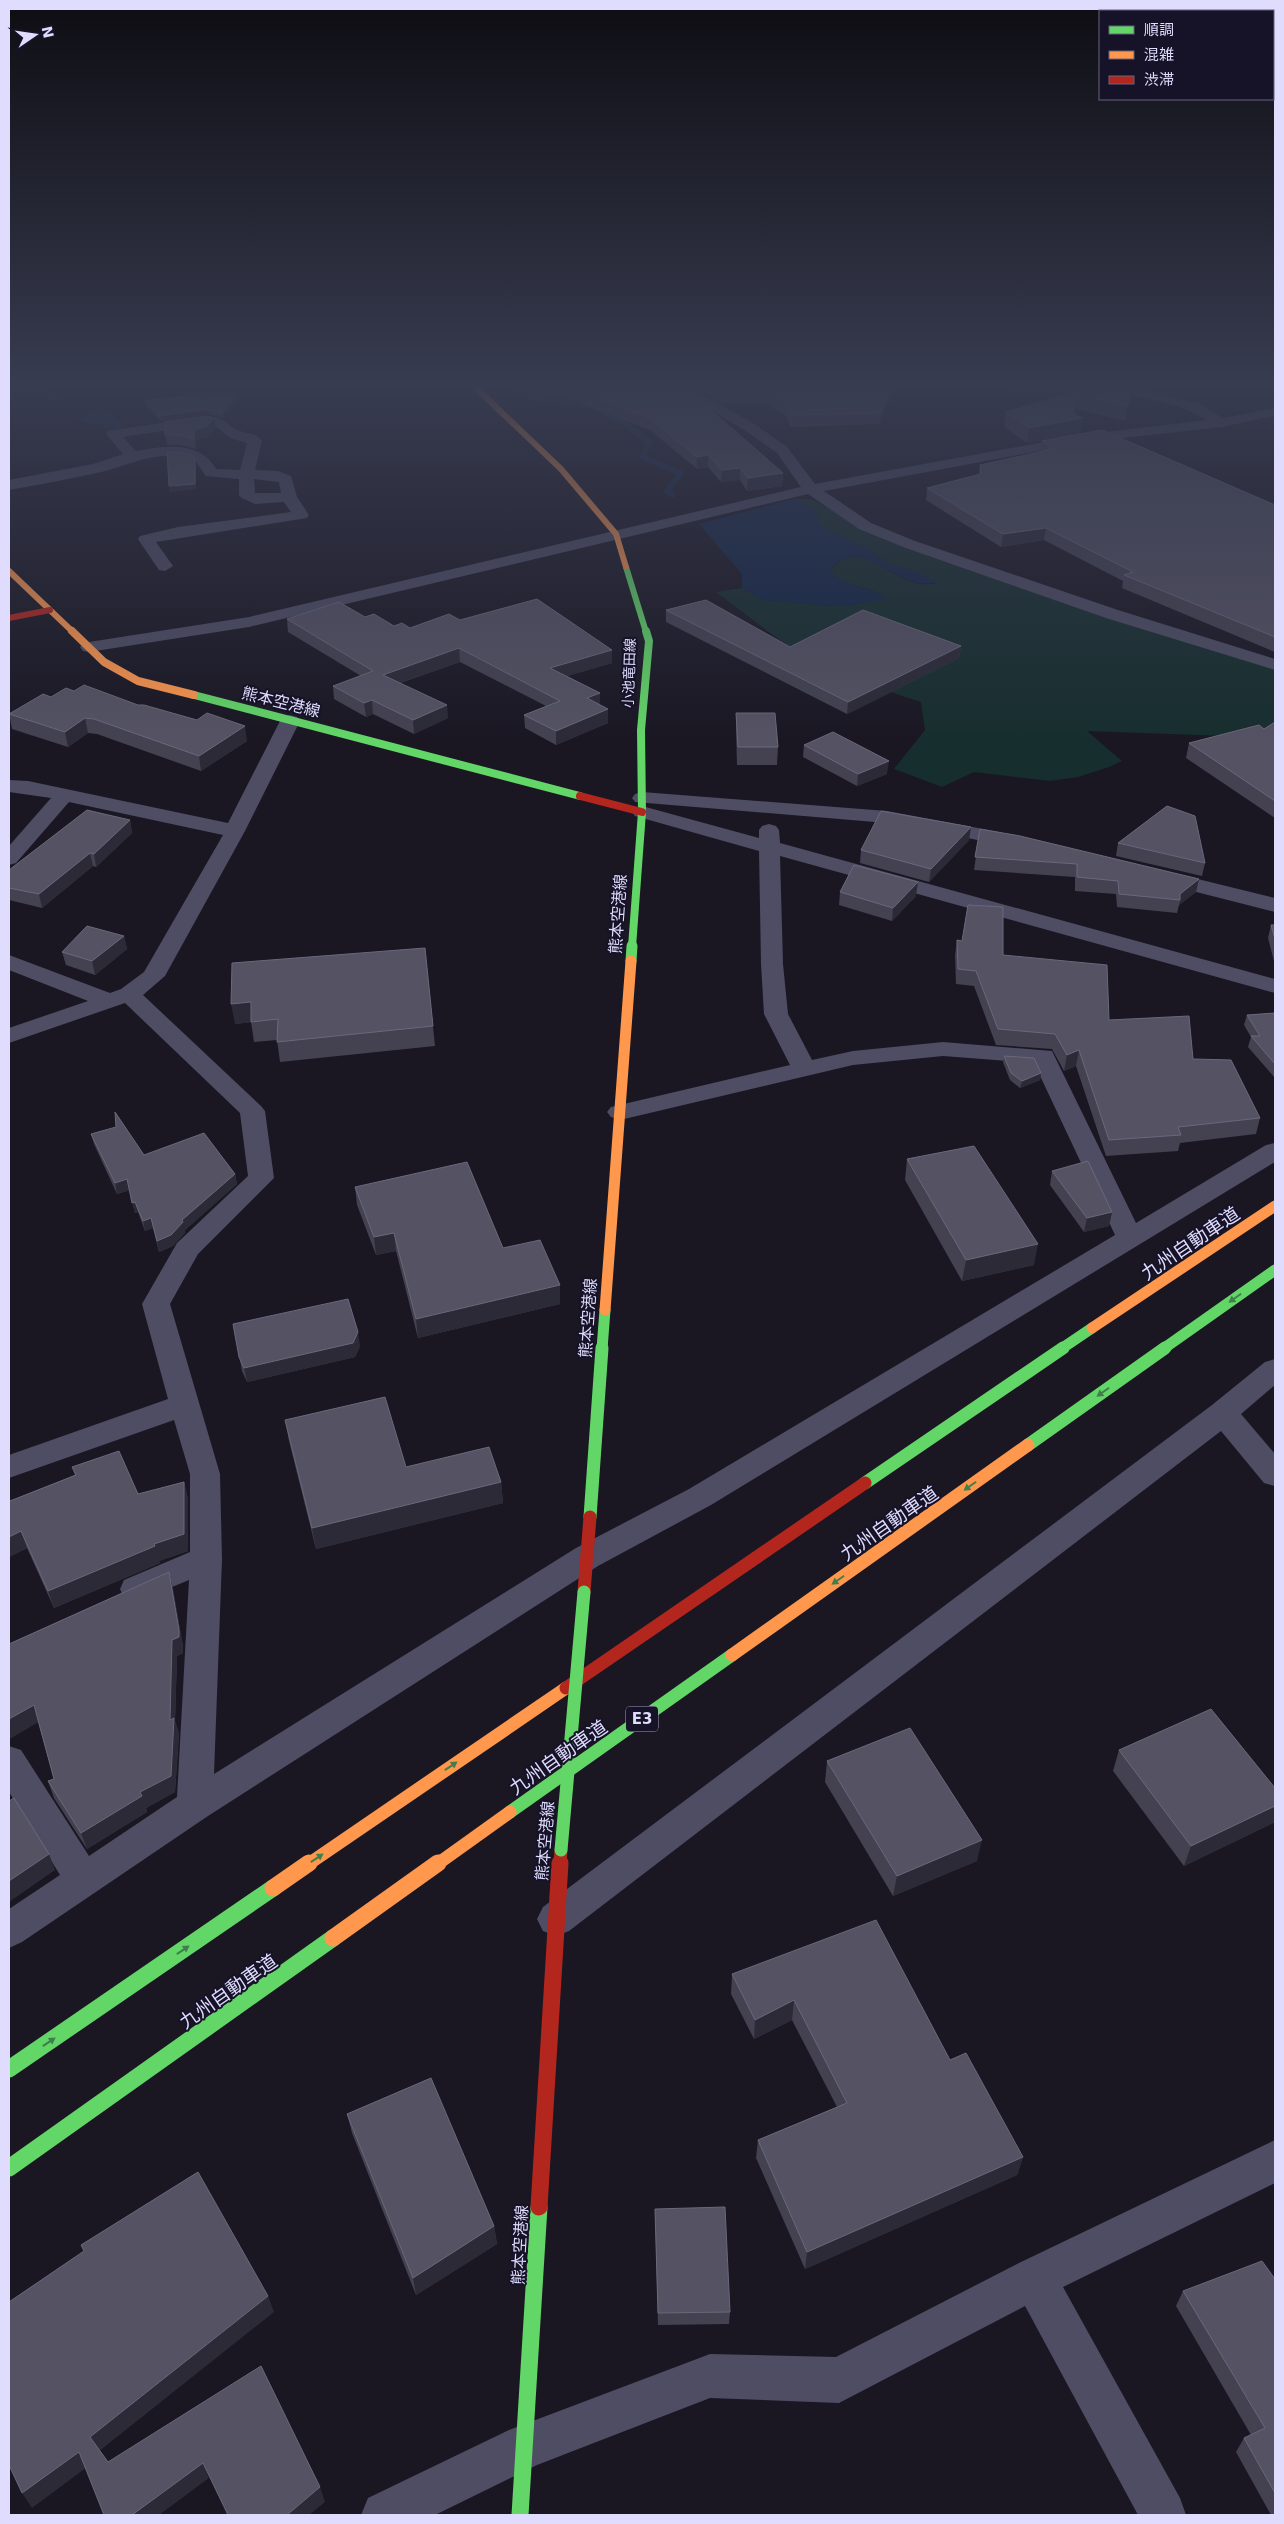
<svg xmlns="http://www.w3.org/2000/svg" width="1284" height="2524" font-family="'DejaVu Sans','Noto Sans JP',sans-serif">
<style>
.green{fill:#172e2e}
.water{fill:#142748}
.lines{fill:none;stroke-linecap:round;stroke-linejoin:round}
.stream{stroke:#142748;stroke-width:5.5}
.street{fill:#4e4d63;fill-rule:evenodd}
.fast-far4{stroke:#63d668;stroke-width:6}
.fast-far3{stroke:#63d668;stroke-width:8}
.fast-far2{stroke:#63d668;stroke-width:11}
.fast-far1{stroke:#63d668;stroke-width:13}
.fast{stroke:#63d668;stroke-width:17}
.slow-far4{stroke:#ff974d;stroke-width:6}
.slow-far3{stroke:#ff974d;stroke-width:8}
.slow-far2{stroke:#ff974d;stroke-width:11}
.slow-far1{stroke:#ff974d;stroke-width:13}
.slow{stroke:#ff974d;stroke-width:17}
.jam-far3{stroke:#b3261e;stroke-width:6}
.jam-far2{stroke:#b3261e;stroke-width:8}
.jam-far1{stroke:#b3261e;stroke-width:13}
.jam{stroke:#b3261e;stroke-width:17}
.fast-bridge{stroke:#63d668;stroke-width:13}
.wall{fill:#444251}
.shaded-wall{fill:#2c2a37}
.building{fill:#545263;stroke:#6a687c}
.oneway{fill:#407e4b}
.labels{text-anchor:middle;dominant-baseline:central;stroke-width:4;stroke-linejoin:round;paint-order:stroke}
.far-street-label{font-size:14px;fill:#dfdcfd;stroke:#161228}
.shield{fill:#161228;stroke:#a39fbd;stroke-width:1}
.shield-label{font-size:15px;font-weight:bold;fill:#dfdcfd}
.street-label{font-size:16px;fill:#dfdcfd;stroke:#161228}
.near-street-label{font-size:19px;fill:#dfdcfd;stroke:#161228}
</style>
<rect width="100%" height="100%" fill="#1a1723"/>
<path class="green" d="M793,499h17l55,27 247,88 163,51v63l-49,8 -139,-5 35,30 -13,6 -31,10 -28,4 -76,-9 -32,15 -48,-18 31,-39 -4,-28 -58,-19 -50,-23 -31,-18 -66,-50 26,-4 21,12 69,6h16l39,-8c-17,-12 -42,-10 -57,-26 30,-44 68,23 106,11l-23,-12 -25,-7 -16,-12 -52,-26 -5,-16z"/>
<g class="water">
<path d="M98,410h10l18,19 -18,3 -7,-7 -9,1 -16,-7z"/>
<path d="M793,499l22,11 6,16 51,26 16,12 25,7 23,11c-37,13 -76,-54 -106,-11 14,17 40,16 58,27l-40,8h-16l-69,-6 -21,-12v-14l-43,-50z"/>
</g>
<g class="lines">
<g class="stream">
<path d="M9,387l50,11"/>
<path d="M514,394l80,12 31,17 25,20 -8,14 39,16 -14,18 6,4"/>
</g>
<g class="street">
<path d="M671,386h17l68,39 31,22 28,37 273,-50 119,-14c-55,-34 -141,-28 -204,-30l-7,-4h109l27,2 1,-2h14l-1,5 54,13 23,14 52,-10v8l-54,11 -133,15 -264,49 47,32 44,18 203,69 157,49v11l-169,-52 -203,-71 -44,-18 -51,-35 -559,133 -160,25 -6,-1 -3,-4 3,-4 6,-1 160,-25 552,-130 -24,-34 -31,-22z"/>
<path d="M208,416c21,2 19,11 32,15 9,3 16,2 22,10l-7,29 23,1 13,5 6,21 12,18 -2,3 -151,24 17,24 -8,5 -6,-1 -21,-31 2,-3 38,-9 113,-15 -7,-10 -29,2 -13,-6 -3,-3v-16l-33,-3 -11,-16c-34,-13 -66,6 -98,13 -29,6 -59,12 -88,17v-10l84,-16 30,-10 -17,-20 2,-3zM208,424l6,1 16,13 17,5 -7,27 -24,-1c-17,-29 -51,-23 -80,-18l-13,-14zM254,479l25,3 2,11h-26z"/>
<path d="M290,715l7,2 3,4 -55,110 -80,145 -22,19 118,111 4,5 9,67 -76,76 -28,50 50,170 2,85 -8,215 362,-226 113,-59 426,-254 -81,-172 -91,-7 -90,9 -233,55 -9,-3 -4,-5 4,-5 179,-42 -26,-51 -3,-50 -2,-113 -124,-35 -3,-4 3,-4 7,-2 117,32v-8l3,-4 7,-2 7,2 3,4 1,13 495,136v14l-495,-137 3,108 5,50 24,46 41,-9 90,-9 109,9 84,172 130,-78 9,-2v19l-564,343 -113,61 -390,250 -186,126 -13,6v-39l51,-34 -51,-83v-46l12,4 68,106 88,-59 12,-217 -53,22 -12,-4 -4,-9 4,-9 66,-28v-78l-16,-54 -165,58v-23l159,-56 -26,-95 35,-61 71,-67 -8,-63 -115,-110 -116,40v-15l79,-27 -79,-31v-15l101,38 11,-4 23,-17 79,-137 -154,-33 -53,61 -7,2v-19l42,-48 -42,-6v-12l19,1 200,42 52,-102 3,-4z"/>
<path d="M642,792l245,19 128,24 7,2 3,4 -3,4 -7,2 -128,-24 -252,-21 -3,-4 3,-4z"/>
<path d="M1161,870l114,28v14l-122,-31 -3,-5 3,-5z"/>
<path d="M1275,1359v26l-34,29 34,40v32l-11,-3 -43,-52 -652,500 -13,5 -13,-5 -6,-12 6,-12 669,-502 53,-43z"/>
<path d="M1275,2140v43l-212,104 117,211 6,17h-48l-113,-209 -186,97 -129,-5 -173,67 -102,50h-74l7,-17 141,-68 201,-76 126,3 183,-94z"/>
</g>
<path class="fast-far4" d="M626,567l20,65"/>
<g class="fast-far3">
<path d="M194,695l386,101"/>
<path d="M632,947l10,-135 -1,-82 8,-89 -3,-10"/>
</g>
<g class="fast-far2">
<path d="M631,961l1,-15"/>
<path d="M602,1349l3,-39"/>
<path d="M1061,1349l31,-21"/>
<path d="M1163,1349l112,-79"/>
</g>
<g class="fast-far1">
<path d="M1028,1445l137,-97"/>
<path d="M865,1483l198,-135"/>
<path d="M590,1517l12,-169"/>
<path d="M510,1812l222,-157"/>
</g>
<g class="fast">
<path d="M9,2069l264,-181"/>
<path d="M9,2168l324,-230"/>
<path d="M520,2515l19,-308"/>
</g>
<g class="slow-far4">
<path d="M474,386l87,83 55,65 10,33"/>
<path d="M9,571l64,61"/>
</g>
<path class="slow-far3" d="M72,631l32,31 34,19 56,14"/>
<g class="slow-far2">
<path d="M605,1310l26,-349"/>
<path d="M1092,1328l183,-122"/>
</g>
<g class="slow-far1">
<path d="M732,1655l296,-210"/>
<path d="M307,1865l259,-177"/>
<path d="M436,1865l74,-53"/>
</g>
<g class="slow">
<path d="M273,1888l36,-25"/>
<path d="M333,1938l105,-75"/>
</g>
<path class="jam-far3" d="M9,618l41,-8"/>
<path class="jam-far2" d="M580,796l62,16"/>
<g class="jam-far1">
<path d="M584,1592l6,-75"/>
<path d="M566,1688l299,-205"/>
<path d="M560,1865l1,-15"/>
</g>
<path class="jam" d="M539,2207l21,-344"/>
<path class="fast-bridge" d="M561,1850l23,-258"/>
</g>
<g class="wall">
<path d="M506,386h181l9,6v6l87,75 -1,13 -35,5 -7,-11 -19,2 -13,-15 -11,2 -47,-39 -68,-26v-3l-17,-3v-2l-58,-6z"/>
<path d="M692,386h202l-14,38 -90,3 -3,-10 -18,-13 -47,-1z"/>
<path d="M1074,386h57l-6,35 -48,-12 -2,6 7,3 -2,16 -53,9 -23,-16 2,-15 67,-19z"/>
<path d="M238,400l-15,18 -15,-4 -47,7 -15,-15 -1,-5z"/>
<path d="M215,428l-6,9 -13,3v9l-15,-4h-14l-2,-10z"/>
<path d="M1042,441l233,64v147l-153,-64 1,-7 -79,-41 -43,7 -75,-47 1,-12 52,-14 1,-9 60,-13z"/>
<path d="M666,610l124,37 171,-1 -2,12 -112,56 -181,-92z"/>
<path d="M365,617l29,9 16,2 50,-8 152,43 -45,13 33,17v12l8,18 -52,22 -31,-17 -1,-13 22,-9 -86,-44 -60,21 48,35 -34,16 -41,-20 -7,3 -32,-18 -1,-13 28,-10 -73,-44 -1,-13z"/>
<path d="M74,691l64,14 109,36 -46,30 -104,-37 -9,-1 -20,14 -56,-18 -3,-16 42,-16z"/>
<path d="M736,713l42,34 -1,18h-40l-1,-34z"/>
<path d="M1275,722v96l-89,-60 3,-15 75,-14z"/>
<path d="M804,745l83,29 -30,12 -54,-29z"/>
<path d="M130,820l2,13 -36,34 -3,-1 -51,42 -33,-8v-30z"/>
<path d="M980,829l216,63 -17,13 -2,8 -60,-6 -1,-13 -41,-3v-14l-101,-7z"/>
<path d="M969,840l-40,42 -69,-19 1,-13z"/>
<path d="M1118,843l87,20 -3,13 -86,-20z"/>
<path d="M840,892l76,4 -24,25 -53,-16z"/>
<path d="M1271,925h4v40l-7,-27z"/>
<path d="M124,936l3,13 -32,26 -29,-10 -4,-13z"/>
<path d="M957,940l46,15 106,65 84,39 67,59 -4,16 -76,9 -2,8 -72,5 -30,-90 -12,5 -12,-22 -56,-4 -22,-59 -18,-2 -1,-29z"/>
<path d="M425,948l10,98 -155,16 -3,-22 -23,2 -3,-20 -16,2z"/>
<path d="M1275,1013v65l-27,-31 3,-10 -7,-12 3,-10z"/>
<path d="M1004,1056l37,17 -1,7 -20,8 -10,-8 -7,-18z"/>
<path d="M91,1134l53,21 91,19 2,10 -52,46v3l-12,13 -14,6 -6,-24 -8,3 -7,-19 -3,1 -5,-23 -13,4 -23,-50z"/>
<path d="M907,1159l127,106 -72,16 -57,-101z"/>
<path d="M1052,1171l60,41 -3,14 -25,6 -34,-47z"/>
<path d="M355,1187l148,61 57,37v19l-142,34 -22,-87 -20,4 -19,-50z"/>
<path d="M233,1324l127,22 -5,11 -108,25 -5,-11z"/>
<path d="M285,1420l121,47 95,15 2,21 -187,46 -27,-108z"/>
<path d="M72,1467l66,27 46,-12 4,17v52l-29,10 1,2 -106,45 -27,-60 -18,9v-60l1,4 65,-26z"/>
<path d="M169,1572l4,17 10,58v6l-6,3 -2,65 4,13 -4,58 -29,16 1,4 -60,37 -33,-51 -6,-17 6,-2 -16,-57 -29,17v-95z"/>
<path d="M1119,1750l156,38v34l-91,44 -71,-95z"/>
<path d="M827,1761l150,100 -84,35 -68,-114z"/>
<path d="M732,1974l218,86 73,97 -6,18 -212,94 -49,-111 2,-18 79,-33 -45,-87 -38,19 -23,-45z"/>
<path d="M347,2114l147,112 3,18 -81,51 -64,-162z"/>
<path d="M655,2209l75,103 -1,12 -71,1z"/>
<path d="M1275,2279v236h-4l-35,-63 8,-14 7,-3 -75,-129 7,-15z"/>
</g>
<g class="shaded-wall">
<path d="M891,386h3l-14,38 1,-11z"/>
<path d="M237,394l1,6 -15,18 -1,-5z"/>
<path d="M1079,394l-2,15 -4,11 9,-2 -2,16 -53,9 2,-15 43,-14z"/>
<path d="M207,409l1,5 -47,7 -1,-5z"/>
<path d="M214,418l1,10 -6,9 -13,3v9l-2,-10v-9z"/>
<path d="M708,455v12l-11,2v-12z"/>
<path d="M195,459l1,6v24l-26,3 -1,-6z"/>
<path d="M740,468v12l-19,2 1,-12z"/>
<path d="M783,473l-1,13 -35,5 1,-13z"/>
<path d="M1046,528l-2,12 -43,7 2,-13z"/>
<path d="M961,646l-2,12 -112,56 1,-12z"/>
<path d="M459,648l1,14 -76,26 -1,-13z"/>
<path d="M612,650v13l-61,18 -1,-13z"/>
<path d="M600,693v13l-13,-8z"/>
<path d="M372,700l1,14 -7,3 -2,-14z"/>
<path d="M447,705l1,13 -34,16 -1,-14z"/>
<path d="M608,709v14l-52,22v-14z"/>
<path d="M85,718l3,15 -20,14 -3,-15z"/>
<path d="M245,726l2,15 -46,30 -2,-15z"/>
<path d="M889,761l-2,13 -30,12 1,-12z"/>
<path d="M130,820l2,13 -36,34 -2,-13z"/>
<path d="M971,827l-2,13 -40,42 2,-13z"/>
<path d="M90,853l3,13 -51,42 -3,-14z"/>
<path d="M1199,879l-3,13 -17,13 1,-5v-6z"/>
<path d="M918,882l-2,14 -24,25 1,-13z"/>
<path d="M124,936l3,13 -32,26 -3,-14z"/>
<path d="M251,1002l3,20 -19,2 -4,-20z"/>
<path d="M1079,1050l-3,16 -12,5 3,-16z"/>
<path d="M1041,1073l-1,7 -20,8 2,-7z"/>
<path d="M235,1174l2,10 -52,46v3l-12,13 -14,6 -2,-11z"/>
<path d="M127,1179l3,11 -13,4 -2,-11z"/>
<path d="M135,1202l3,10 -3,1 -3,-10z"/>
<path d="M1112,1212l-3,14 -25,6 3,-14z"/>
<path d="M151,1218l2,10 -8,3 -2,-10z"/>
<path d="M394,1233l2,18 -20,4 -2,-18z"/>
<path d="M1038,1244l-4,21 -72,16 4,-21z"/>
<path d="M560,1285v19l-142,34 -2,-19z"/>
<path d="M358,1332l2,14 -5,11 -108,25 -3,-14z"/>
<path d="M184,1482l4,17v52l-29,10 1,2 -106,45 -6,-17 106,-47z"/>
<path d="M501,1482l2,21 -187,46 -4,-21z"/>
<path d="M21,1531l6,17 -18,9v-20z"/>
<path d="M169,1572l4,17 10,58v6l-6,3 -2,65 4,13 -4,58 -29,16 1,4 -60,37 -6,-16 59,-41 30,-72z"/>
<path d="M34,1705l6,16 -31,18v-20z"/>
<path d="M1275,1806v16l-91,44 7,-20z"/>
<path d="M982,1840l-5,21 -84,35 4,-20z"/>
<path d="M49,1854l6,16 -46,32v-21z"/>
<path d="M794,2000l-2,20 -38,19 1,-19z"/>
<path d="M1023,2157l-6,18 -212,94 2,-17z"/>
<path d="M494,2226l3,18 -81,51 -3,-17z"/>
<path d="M268,2296l6,16 -176,140 -8,-15z"/>
<path d="M79,2452l8,15 -55,41 -10,-15z"/>
<path d="M203,2463l6,15 -50,37h-27z"/>
<path d="M320,2487l5,15 -16,13h-22z"/>
</g>
<g class="building">
<path d="M565,386h122l9,6 -7,-1 94,82 -35,5 -8,-10 -18,2 -14,-15 -11,2 -47,-39 -68,-25 1,-4 -18,-2z"/>
<path d="M712,386h179l-10,27 -91,2 -3,-9 -17,-14h-48z"/>
<path d="M1075,386h56l-3,20 -49,-12 -7,20 10,4 -53,10 -23,-16 70,-20z"/>
<path d="M204,393l33,1 -15,19 -15,-4 -47,7 -15,-15z"/>
<path d="M206,416l8,2 -7,8 -13,4v9l-15,-4h-14l-1,-13z"/>
<path d="M1102,430l173,75v132l-151,-62 9,-3 -87,-44 -43,6 -76,-46 54,-14 -1,-9 73,-16 -11,-8z"/>
<path d="M167,452l14,1 12,3 2,3v25l-26,2z"/>
<path d="M537,599l75,51 -62,18 50,25 -13,5 21,11 -52,22 -32,-16 36,-14 -101,-53 -76,27 64,30 -34,15 -41,-20 -8,3 -31,-17 40,-15 -86,-52 52,-17 26,15 9,-3 20,12 8,-3 8,5 39,-14 11,6z"/>
<path d="M706,600l84,47 73,-37 98,36 -113,56 -182,-92z"/>
<path d="M84,685l54,20h6l53,15 10,-7 38,13 -46,30 -105,-37 -9,-1 -20,14 -56,-18 34,-20 8,3 15,-9 8,3z"/>
<path d="M736,713h39l3,34h-40z"/>
<path d="M1275,722v79l-86,-58 70,-18 5,4z"/>
<path d="M833,732l56,29 -31,13 -54,-29z"/>
<path d="M1167,806l28,10 10,47 -87,-20z"/>
<path d="M87,810l43,10 -36,34 -4,-1 -51,41 -30,-6v-18z"/>
<path d="M881,811l90,16 -40,42 -70,-19z"/>
<path d="M980,829l40,7 179,43 -19,15v6l-61,-6 -1,-13 -41,-4v-13l-102,-7z"/>
<path d="M854,865l64,17 -25,26 -53,-16z"/>
<path d="M968,905l35,2v48l104,10 2,55 80,-4 4,43 38,1 29,58 -82,9 3,8 -72,5 -30,-90 -12,5 -12,-21 -57,-5 -22,-58 -18,-2 -1,-29 5,1z"/>
<path d="M1271,925h4v14z"/>
<path d="M87,926l37,10 -32,25 -30,-9z"/>
<path d="M425,948l8,78 -156,16 1,-23 -27,3v-20l-20,2 1,-41z"/>
<path d="M1275,1013v51l-24,-28h9l-13,-21z"/>
<path d="M1004,1056l30,2 7,15 -19,8 -11,-8z"/>
<path d="M115,1112l29,43 60,-22 31,41 -53,46 1,2 -12,13 -14,6 -6,-23 -8,3 -8,-19 -3,1 -5,-24 -12,4 -24,-49 25,-7z"/>
<path d="M974,1146l64,98 -72,16 -59,-101z"/>
<path d="M1088,1161l24,51 -25,6 -35,-47z"/>
<path d="M467,1162l36,86 37,-8 20,45 -144,34 -22,-86 -20,4 -19,-50z"/>
<path d="M348,1299l10,33 -5,11 -109,25 -5,-11 -6,-33z"/>
<path d="M385,1397l21,70 83,-20 12,35 -189,46 -27,-108z"/>
<path d="M119,1451l19,43 46,-12v52l-30,10 1,2 -107,45 -27,-60 -12,6v-40l1,4 66,-26 -4,-8z"/>
<path d="M169,1572l10,58v7l-7,3 -2,80 4,-2 -3,58 -31,16 2,4 -61,37 -33,-52 6,-2 -20,-74 -25,14v-75z"/>
<path d="M1211,1709l64,79v18l-84,40 -72,-96z"/>
<path d="M910,1728l72,112 -85,36 -70,-115z"/>
<path d="M14,1798l35,56 -40,27v-80z"/>
<path d="M876,1920l74,140 16,-7 57,104 -216,95 -49,-112 89,-37 -53,-103 -39,20 -23,-46z"/>
<path d="M431,2078l63,148 -81,52 -66,-164z"/>
<path d="M198,2172l70,124 -178,141 18,25 153,-96 59,121 -33,28h-59l-25,-52 -71,52h-28l-25,-63 -57,41 -13,-28v-163l75,-51 -3,-6z"/>
<path d="M725,2207l5,105 -72,1 -3,-104z"/>
<path d="M1262,2261l13,18v214l-31,-55 21,-10 -82,-137z"/>
</g>
<defs><path id="oneway-solid" d="M-6-.8H1V-3.2L6.5 0L1 3.2V.8H-6Z" transform="scale(1.25)"/></defs>
<g class="oneway">
<use href="#oneway-solid" transform="translate(1235 1298) rotate(145)"/>
<use href="#oneway-solid" transform="translate(1103 1392) rotate(145)"/>
<use href="#oneway-solid" transform="translate(970 1486) rotate(145)"/>
<use href="#oneway-solid" transform="translate(838 1580) rotate(145)"/>
<use href="#oneway-solid" transform="translate(451 1766) rotate(-34)"/>
<use href="#oneway-solid" transform="translate(317 1858) rotate(-34)"/>
<use href="#oneway-solid" transform="translate(183 1950) rotate(-34)"/>
<use href="#oneway-solid" transform="translate(49 2042) rotate(-34)"/>
</g>
<linearGradient id="sky" x2="0" y2="1"><stop stop-color="#0e0d13"/><stop offset="0.52" stop-color="#383c50"/><stop offset="1" stop-color="#383c50" stop-opacity="0"/></linearGradient>
<rect width="1284" height="740" fill="url(#sky)"/>
<g class="labels">
<g class="far-street-label">
<text transform="translate(629 673) rotate(-88)">小池竜田線</text>
</g>
<rect class="shield" x="626" y="1706.5" width="32" height="25" rx="4"/>
<g class="shield-label">
<text x="642" y="1719">E3</text>
</g>
<g class="street-label">
<text transform="translate(281 702) rotate(14)">熊本空港線</text>
<text transform="translate(618 914) rotate(-86)">熊本空港線</text>
<text transform="translate(588 1318) rotate(-86)">熊本空港線</text>
<text transform="translate(545 1841) rotate(-85)">熊本空港線</text>
<text transform="translate(520 2245) rotate(-87)">熊本空港線</text>
</g>
<g class="near-street-label">
<text transform="translate(1190 1243) rotate(-34)">九州自動車道</text>
<text transform="translate(889 1523) rotate(-35)">九州自動車道</text>
<text transform="translate(558 1757) rotate(-35)">九州自動車道</text>
<text transform="translate(228 1991) rotate(-35)">九州自動車道</text>
</g>
</g>
<rect width="1284" height="2524" fill="none" stroke="#dfdcfd" stroke-width="20"/>
<rect x="1099" y="10" width="175" height="90" fill="#161228" stroke="#66637d"/>
<rect x="1109" y="26" width="25" height="8" fill="#63d668" stroke="#66637d"/>
<text x="1144" y="35" font-size="15" fill="#dfdcfd">順調</text>
<rect x="1109" y="51" width="25" height="8" fill="#ff974d" stroke="#66637d"/>
<text x="1144" y="60" font-size="15" fill="#dfdcfd">混雑</text>
<rect x="1109" y="76" width="25" height="8" fill="#b3261e" stroke="#66637d"/>
<text x="1144" y="85" font-size="15" fill="#dfdcfd">渋滞</text>
<g transform="translate(35 35) rotate(77)" stroke="#161228" stroke-width="4" paint-order="stroke">
<path d="M0-4L9 19L0 12L-9 19Z" fill="#dfdcfd"/>
<text y="-8" font-size="14" font-weight="bold" text-anchor="middle" fill="#dfdcfd">N</text>
</g>
</svg>
